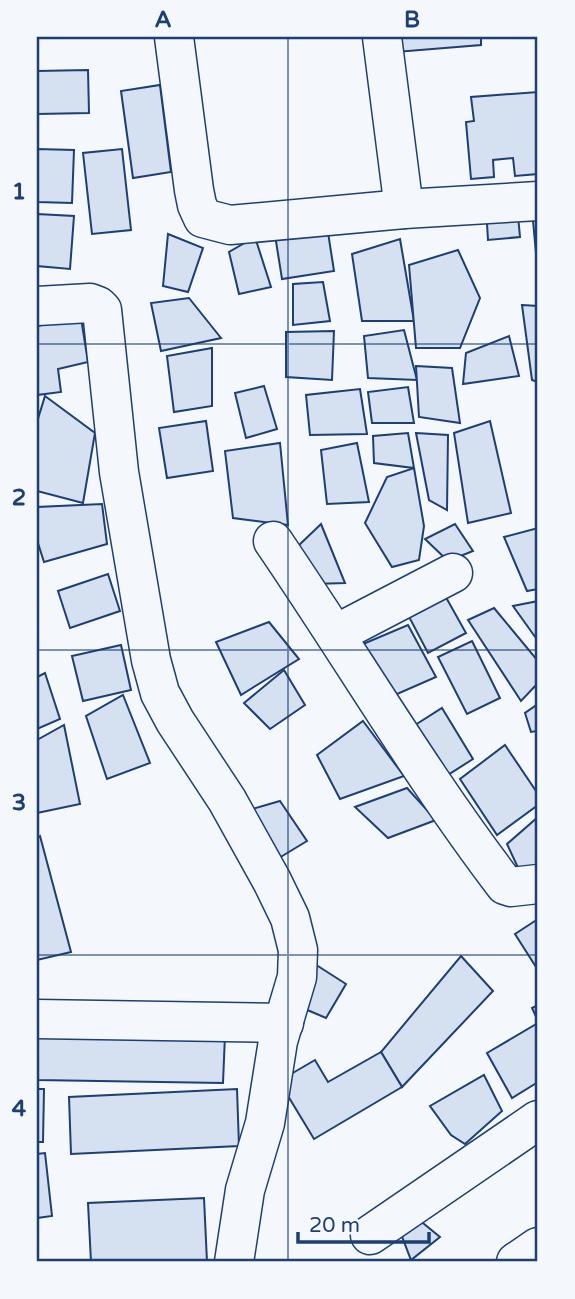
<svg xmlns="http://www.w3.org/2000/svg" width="575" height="1299" font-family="'Varela Round',sans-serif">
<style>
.building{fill:#d5e0f0;stroke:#1d3f73;stroke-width:2}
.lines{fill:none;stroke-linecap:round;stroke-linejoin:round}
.minor-casing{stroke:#1d3f73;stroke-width:41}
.minor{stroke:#f4f7fb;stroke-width:38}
.grid{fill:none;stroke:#1d3f73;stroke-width:2;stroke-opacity:0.55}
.neatline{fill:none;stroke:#1d3f73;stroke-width:2.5}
.grid-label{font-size:23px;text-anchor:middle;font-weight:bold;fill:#1d3f73}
</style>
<rect width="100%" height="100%" fill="#f4f7fb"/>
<g class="building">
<path d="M394,37h87v8l-85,7z"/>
<path d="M88,70l1,43 -52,1v-43z"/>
<path d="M160,85l11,87 -38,6 -12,-87z"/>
<path d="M538,92v82l-23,2 -2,-18 -20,2 1,17 -23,2 -5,-57 8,-1 -3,-24z"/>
<path d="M37,149l37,1 -2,53 -35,-1z"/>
<path d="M122,149l9,81 -39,4 -9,-81z"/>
<path d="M517,205l3,32 -32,3 -2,-33z"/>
<path d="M538,209v65l-6,-64z"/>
<path d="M37,214l37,2 -4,53 -33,-3z"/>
<path d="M327,226l7,45 -52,8 -7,-44z"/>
<path d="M168,234l35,14 -15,44 -25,-6z"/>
<path d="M255,237l16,50 -32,7 -10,-42z"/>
<path d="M400,239l14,82h-52l-10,-67z"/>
<path d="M458,250l22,48 -20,50h-44l-7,-83z"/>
<path d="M323,282l7,39 -37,4v-41z"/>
<path d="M189,298l32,40 -60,13 -10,-48z"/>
<path d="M522,305l16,1v76l-6,-2z"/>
<path d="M81,318l7,44 -30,7 3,23 -24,3v-69z"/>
<path d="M404,330l13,50 -49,-2 -4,-42z"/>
<path d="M334,331l-2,49 -46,-3v-45z"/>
<path d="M509,336l10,40 -56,8 3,-31z"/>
<path d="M212,348v58l-38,6 -7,-56z"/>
<path d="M416,366l36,2 8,55 -41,-6z"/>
<path d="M264,386l13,43 -31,9 -11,-45z"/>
<path d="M408,387l6,36h-42l-4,-31z"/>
<path d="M360,389l7,45 -57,1 -4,-40z"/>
<path d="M45,396l50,37 -12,70 -46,-12v-69z"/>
<path d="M206,421l7,50 -46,7 -8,-50z"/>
<path d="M490,421l21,92 -43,10 -14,-90z"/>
<path d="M408,433l6,35 -40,-5 -1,-27z"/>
<path d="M416,433l32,2 -1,75 -18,-10z"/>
<path d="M280,443l8,82 -55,-7 -8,-67z"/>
<path d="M357,443l12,59 -42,2 -6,-54z"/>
<path d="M414,468l10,58 -5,34 -27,7 -27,-44 22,-46z"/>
<path d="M102,504l5,40 -63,18 -7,-22v-33z"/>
<path d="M321,524l24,59 -31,1 -18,-36z"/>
<path d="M455,524l18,27 -25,10 -23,-22z"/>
<path d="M538,528v61l-11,2 -23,-54z"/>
<path d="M108,574l12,37 -50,17 -12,-37z"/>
<path d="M443,592l23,41 -38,20 -22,-42z"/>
<path d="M538,601v40l-25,-35z"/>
<path d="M494,608l44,53v22l-17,18 -53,-81z"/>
<path d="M269,622l30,37 -58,36 -25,-53z"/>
<path d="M408,625l28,52 -48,21 -32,-51z"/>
<path d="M472,641l28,57 -33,16 -29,-57z"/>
<path d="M121,645l10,45 -48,11 -11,-45z"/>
<path d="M284,670l21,35 -35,24 -26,-26z"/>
<path d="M45,673l15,46 -23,10v-52z"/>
<path d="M123,695l27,68 -43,16 -21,-63z"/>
<path d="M538,704v27l-7,1 -6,-19z"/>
<path d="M442,708l31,51 -30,19 -31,-51z"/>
<path d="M363,721l41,55 -64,23 -23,-44z"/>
<path d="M64,725l16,79 -43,9v-73z"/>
<path d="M505,745l33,49v11l-41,30 -37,-56z"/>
<path d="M407,788l29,32 -48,18 -33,-31z"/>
<path d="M280,801l27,40 -28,17 -30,-48z"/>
<path d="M538,817v47l-18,8 -13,-28z"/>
<path d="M40,836l31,116 -34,8v-122z"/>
<path d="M538,919v47l-2,1 -21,-33z"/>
<path d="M461,956l32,35 -91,96 -21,-35z"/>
<path d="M310,961l36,23 -20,34 -21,-9z"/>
<path d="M538,1005v16l-6,-13z"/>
<path d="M538,1023v59l-26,16 -25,-45z"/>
<path d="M37,1032l188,3 -2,48 -186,-3z"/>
<path d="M381,1052l21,35 -88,52 -35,-58 36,-21 13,22z"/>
<path d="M484,1075l18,36 -37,33 -14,-9 -21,-29z"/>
<path d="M37,1089h7l-1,53h-6z"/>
<path d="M237,1089l2,57 -168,8 -2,-57z"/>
<path d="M45,1153l7,63 -15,2v-64z"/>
<path d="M204,1198l3,64h-116l-3,-59z"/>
<path d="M418,1219l22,18 -29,23 -13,-34z"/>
</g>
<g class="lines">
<defs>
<g id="minor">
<path d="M174,37l20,153 3,15 6,13 27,7 174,-16 134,-8"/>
<path d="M382,37l22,172"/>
<path d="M37,306l53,-3 8,3 4,4 17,162 32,188 9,33 15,28 52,79 45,81 18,37 8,32 -1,27 -19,64 -13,82 -20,67 -11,72"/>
<path d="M273,541c78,114 148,234 232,344l6,2 27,-3"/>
<path d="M336,634l117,-61"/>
<path d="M37,1019l247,4"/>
<path d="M370,1235l168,-115"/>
<path d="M516,1262l22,-15"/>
</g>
</defs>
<use href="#minor" class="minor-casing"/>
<use href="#minor" class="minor"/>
</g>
<path class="grid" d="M288,37v1225M37,344h501M37,650h501M37,955h501"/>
<rect width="575" height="1299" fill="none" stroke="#f4f7fb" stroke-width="77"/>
<path d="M298 1232v10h131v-10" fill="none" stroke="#1d3f73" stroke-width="3.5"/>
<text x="309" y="1232" font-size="21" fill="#1d3f73" stroke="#f4f7fb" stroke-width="5" paint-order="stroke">20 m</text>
<rect x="38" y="38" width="498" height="1222" class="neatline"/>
<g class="grid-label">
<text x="163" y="27">A</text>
<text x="412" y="27">B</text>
<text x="19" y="199">1</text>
<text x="19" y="505">2</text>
<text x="19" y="810">3</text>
<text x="19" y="1116">4</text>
</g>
</svg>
